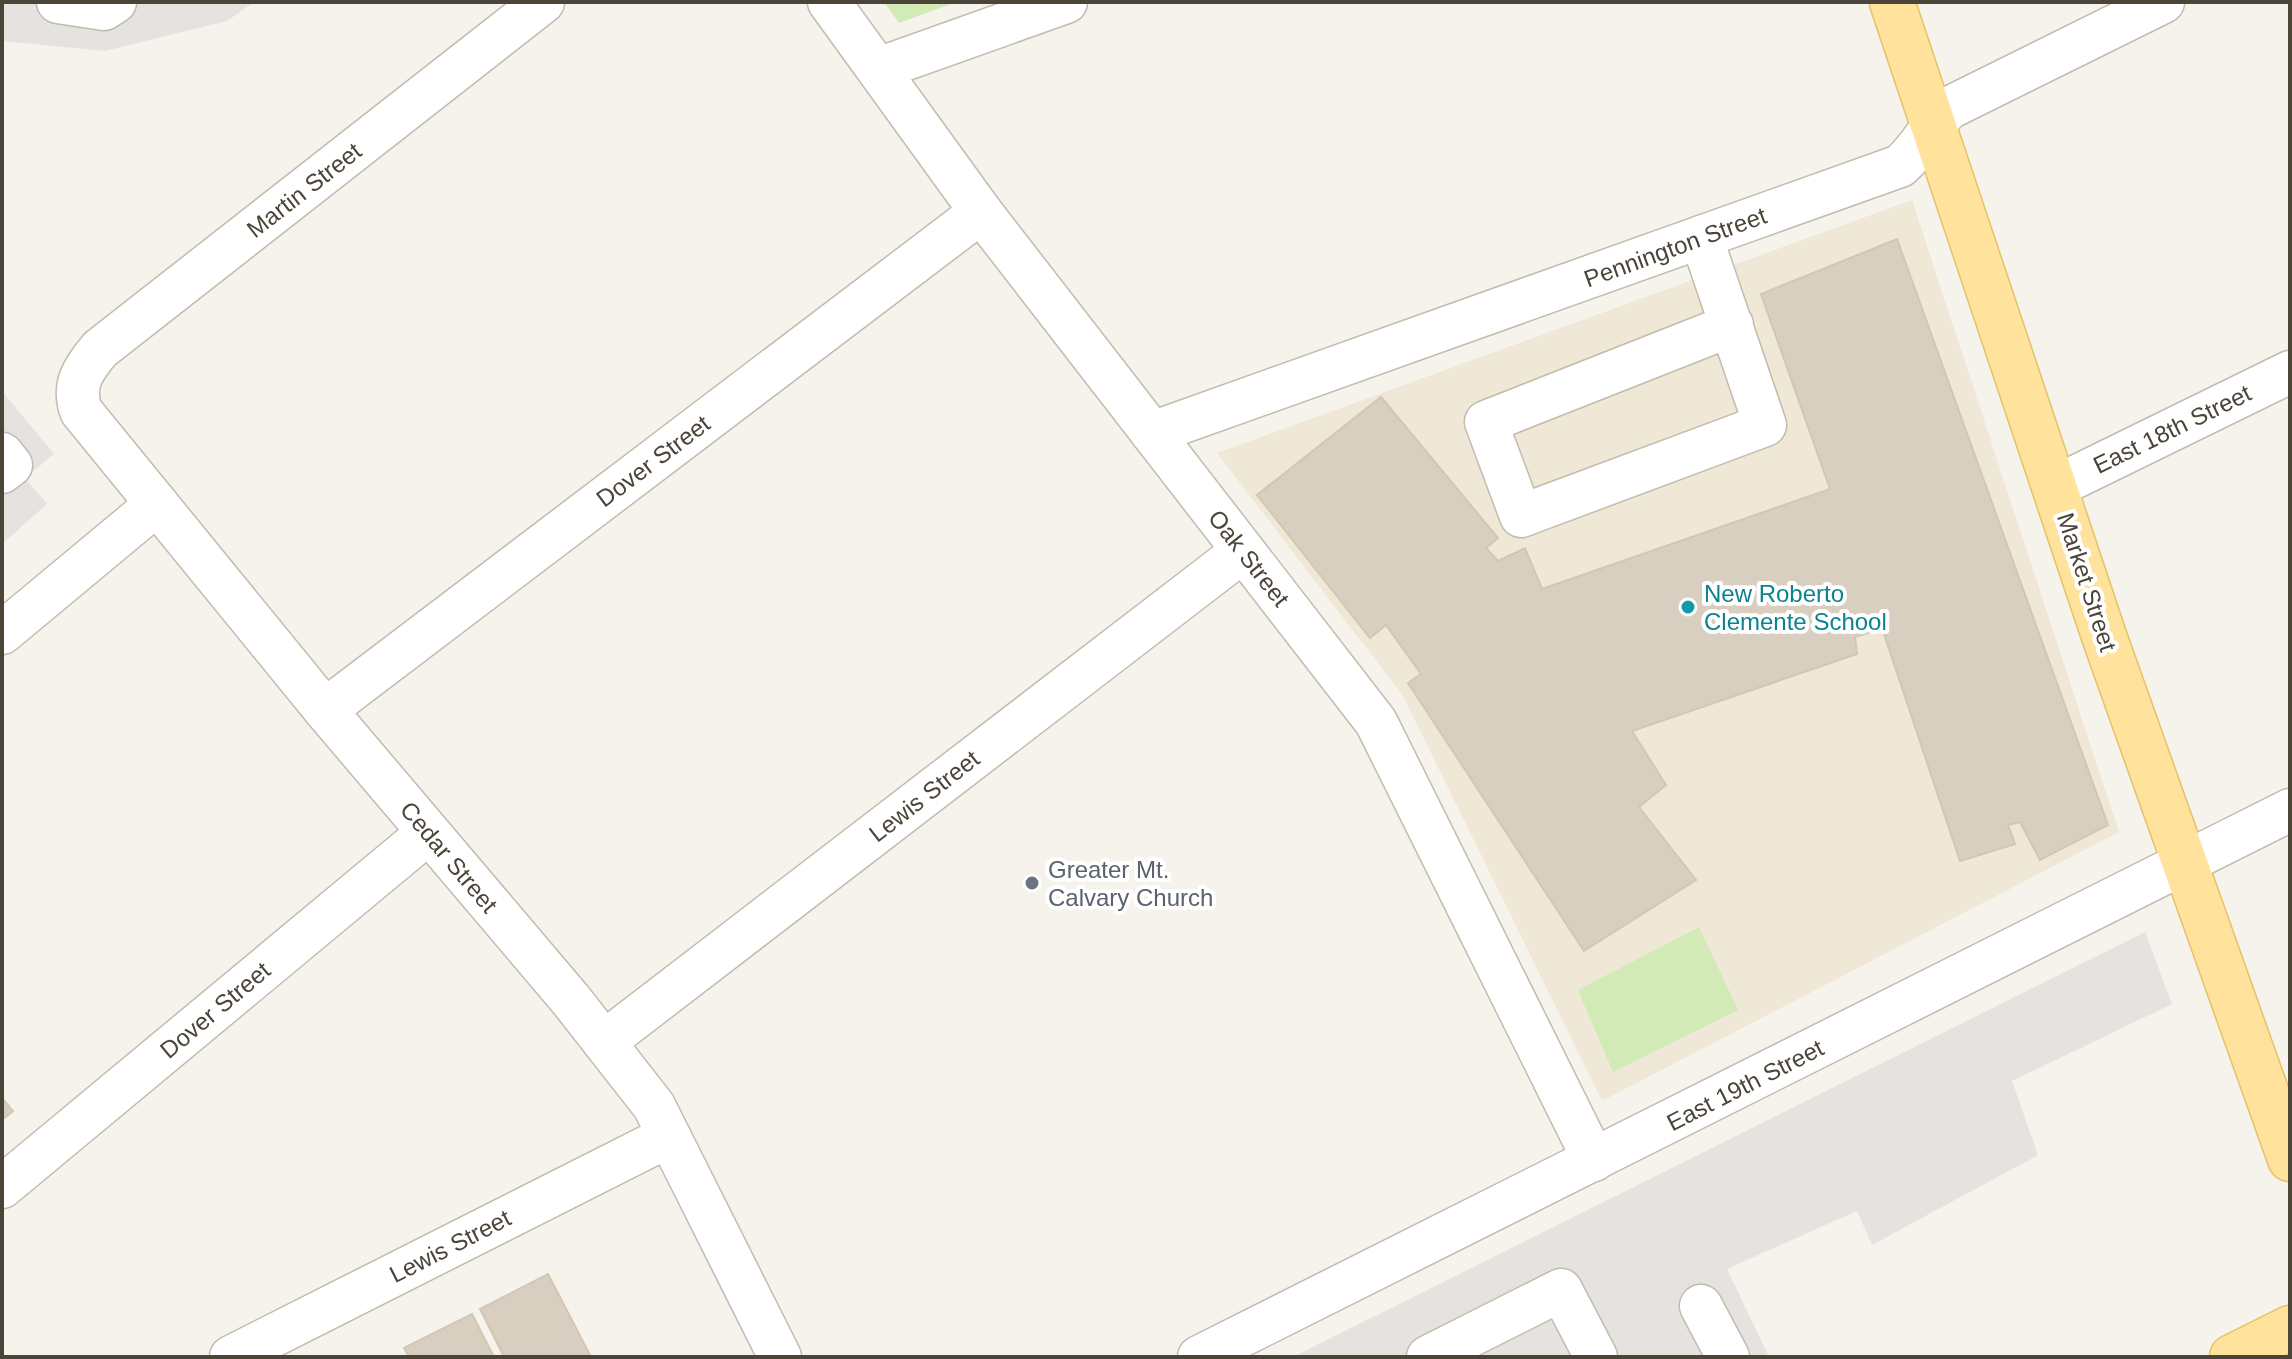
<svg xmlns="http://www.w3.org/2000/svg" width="2292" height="1359" font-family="Arial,sans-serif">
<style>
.education{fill:#efe8d6}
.green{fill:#d2eab5}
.parking{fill:#e5e3e0}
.building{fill:#d8cfc1;stroke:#d3c7b4;stroke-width:2}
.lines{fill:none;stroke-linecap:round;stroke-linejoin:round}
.minor-casing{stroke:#c2bbae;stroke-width:45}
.major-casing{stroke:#e6c16a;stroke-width:47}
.minor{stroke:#fff;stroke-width:42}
.major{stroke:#ffe39c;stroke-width:44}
.culture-dot{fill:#0f9aa8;stroke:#fff;stroke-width:3}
.worship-dot{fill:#6b7280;stroke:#fff;stroke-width:3}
.labels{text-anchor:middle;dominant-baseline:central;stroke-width:8;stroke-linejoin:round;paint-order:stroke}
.street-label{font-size:24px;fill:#4b4439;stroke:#fff}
.culture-label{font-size:24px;fill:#0d838f;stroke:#fff;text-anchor:start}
.worship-label{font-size:24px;fill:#5b616d;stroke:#fff;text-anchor:start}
</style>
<rect width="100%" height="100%" fill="#f6f3ec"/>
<path class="education" d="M1912,200l207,632 -517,269 -199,-405 -186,-243z"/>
<g class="green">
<path d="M884,2h72l-57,21z"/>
<path d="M1699,927l39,83 -125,62 -35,-82z"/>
</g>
<g class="parking">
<path d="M2,2h252l-27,19 -122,30 -103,-10z"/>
<path d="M2,391l52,63 -29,24 22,26 -45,40z"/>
<path d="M2145,932l27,72 -160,77 26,74 -166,90 -15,-34 -130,58 42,88h-476z"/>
</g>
<g class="building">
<path d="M1897,239l211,586 -68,35 -20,-38 -12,3 7,19 -55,17 -78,-233 -27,9 2,17 -225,77 34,54 -27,22 57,73 -112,71 -176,-268 13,-9 -35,-49 -16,13 -113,-143 124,-98 117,141 -12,10 12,13 27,-13 17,41 288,-100 -69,-195z"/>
<path d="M2,1098l11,13 -11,9z"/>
<path d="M548,1274l43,83h-87l-24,-48z"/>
<path d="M472,1314l22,43h-85l-5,-9z"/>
</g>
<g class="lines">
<defs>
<g id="minor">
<path d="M58,2l46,7 11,-7"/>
<path d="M543,2l-443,347c-17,20 -28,36 -19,62l244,299 246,290 83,106 126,251"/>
<path d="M829,2l152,210 395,510 218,438"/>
<path d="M878,69l188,-67"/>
<path d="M1701,237l64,188 -244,91 -35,-94 246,-97"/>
<path d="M1152,433l748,-267c20,-17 30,-40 49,-58l214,-106"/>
<path d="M2,454l9,11 -9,7"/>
<path d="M2055,487l235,-115"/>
<path d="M2,633l155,-129"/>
<path d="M325,710l656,-498"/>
<path d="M604,1042l639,-491"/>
<path d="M2,1187l426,-354"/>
<path d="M1701,1306l27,51"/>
<path d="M231,1357l438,-221"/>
<path d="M1199,1357l1091,-547"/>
<path d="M1428,1357l133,-67 35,67"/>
</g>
<g id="major">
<path d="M1892,2l212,634 186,523"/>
<path d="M2232,1357l58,-29"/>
</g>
</defs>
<use href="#minor" class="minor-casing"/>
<use href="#major" class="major-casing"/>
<use href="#minor" class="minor"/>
<use href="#major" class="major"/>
</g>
<circle class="culture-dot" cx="1688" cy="607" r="8"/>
<circle class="worship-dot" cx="1032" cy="883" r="8"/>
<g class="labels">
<g class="street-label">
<text transform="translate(304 190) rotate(-38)">Martin Street</text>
<text transform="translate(1675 247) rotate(-20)">Pennington Street</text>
<text transform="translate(2172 429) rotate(-26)">East 18th Street</text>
<text transform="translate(653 461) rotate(-37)">Dover Street</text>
<text transform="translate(1249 558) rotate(52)">Oak Street</text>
<text transform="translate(2087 582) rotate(72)">Market Street</text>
<text transform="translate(924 796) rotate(-38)">Lewis Street</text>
<text transform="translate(449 857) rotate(50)">Cedar Street</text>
<text transform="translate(215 1010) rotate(-40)">Dover Street</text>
<text transform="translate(1745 1085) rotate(-27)">East 19th Street</text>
<text transform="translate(450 1246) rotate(-27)">Lewis Street</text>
</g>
<g class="culture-label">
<text x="1704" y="593">New Roberto<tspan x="1704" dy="28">Clemente School</tspan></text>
</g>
<g class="worship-label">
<text x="1048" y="869">Greater Mt.<tspan x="1048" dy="28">Calvary Church</tspan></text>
</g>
</g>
<rect width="2292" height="1359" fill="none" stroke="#4b4439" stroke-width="8"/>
</svg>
